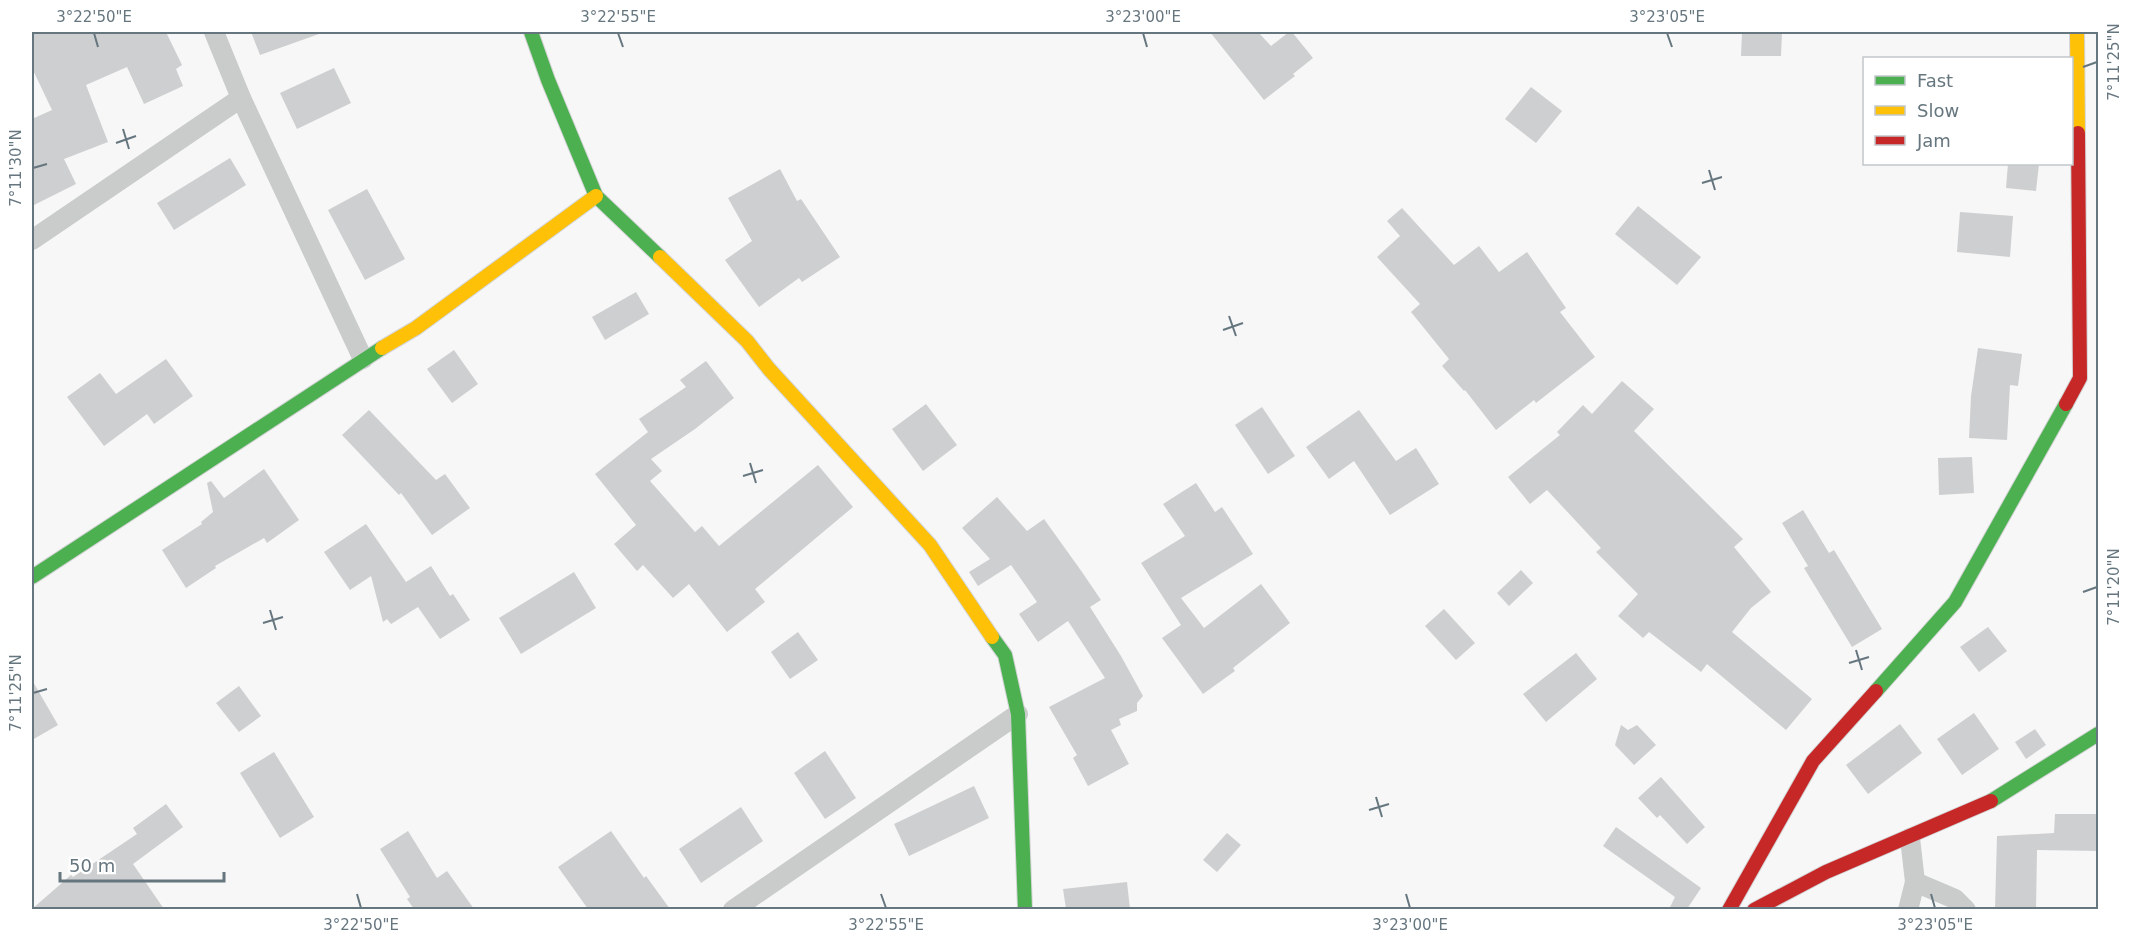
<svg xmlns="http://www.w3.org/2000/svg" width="2130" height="941" font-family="'DejaVu Sans',sans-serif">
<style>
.building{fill:#cecfd0}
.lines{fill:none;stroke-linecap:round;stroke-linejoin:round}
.fast-casing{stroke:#d3d4d5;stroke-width:16}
.slow-casing{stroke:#d3d4d5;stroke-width:16}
.jam-casing{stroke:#d3d4d5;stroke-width:16}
.street{stroke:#cacccc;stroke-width:20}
.fast{stroke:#4caf50;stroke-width:14}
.slow{stroke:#ffc107;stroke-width:14}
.jam{stroke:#c62828;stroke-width:14}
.ticks{fill:none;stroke:#66767f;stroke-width:2}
.neatline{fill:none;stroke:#66767f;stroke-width:2}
.ticks-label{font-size:15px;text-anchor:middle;fill:#66767f}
</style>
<rect width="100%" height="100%" fill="#f7f7f7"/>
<g class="building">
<path d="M32,32h134l16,33 -6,4 7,17 -39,18 -17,-37 -41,18 22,57 -44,17 12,25 -44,22v-87l20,-9 -20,-42z"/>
<path d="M251,32h68v2l-59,21z"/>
<path d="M1210,32h48l13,14 18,-14h3l21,26 -20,16 2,2 -31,24z"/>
<path d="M1742,32h40l-1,24h-40z"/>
<path d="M334,68l17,35 -54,26 -17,-36z"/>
<path d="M1531,87l31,24 -26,32 -31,-24z"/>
<path d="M230,158l16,27 -72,45 -17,-27z"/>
<path d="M2008,164h31l-3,27 -30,-3z"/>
<path d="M780,169l17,32 4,-2 39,58 -38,25 -3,-4 -40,29 -34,-47 27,-19 -24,-43z"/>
<path d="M367,189l38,70 -40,21 -37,-70z"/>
<path d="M1638,206l63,51 -24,28 -62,-51z"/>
<path d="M1402,208l52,57 25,-19 20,26 28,-20 39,56 -6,4 35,45 -59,46 -2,-3 -38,30 -31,-40 -1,1 -22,-25 7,-7 -38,-47 9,-8 -43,-47 23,-21 -13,-15z"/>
<path d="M1960,212l53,4 -3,41 -53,-5z"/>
<path d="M636,292l13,22 -44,26 -13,-23z"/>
<path d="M1978,348l44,6 -4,32 -8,-1 -3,55 -38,-2 2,-42z"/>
<path d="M454,350l24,34 -26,19 -25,-34z"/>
<path d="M166,359l27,37 -39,28 -7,-10 -43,32 -37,-49 33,-24 16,21z"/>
<path d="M706,361l28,37 -39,31 -44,30 11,12 -12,10 45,51 7,-6 17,20 99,-81 35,42 -98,82 10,13 -38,30 -38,-48 -16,14 -30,-33 -6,6 -23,-27 22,-19 -41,-51 53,-42 -9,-13 47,-32 -6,-7z"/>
<path d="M1622,381l32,28 -20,22 109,108 -9,8 37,45 -20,16 -19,24 80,67 -26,31 -79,-66 -6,8 -52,-40 -6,6 -25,-22 20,-22 -42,-42 5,-4 -54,-58 -17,14 -22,-27 52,-42 -3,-3 26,-27 9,9z"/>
<path d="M926,404l31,41 -34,26 -31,-42z"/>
<path d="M1262,407l33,49 -27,18 -33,-49z"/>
<path d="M369,410l67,70 9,-6 25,34 -38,27 -31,-42 -2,2 -57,-60z"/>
<path d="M1359,410l37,51 20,-13 23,36 -49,31 -36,-54 -25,18 -23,-32z"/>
<path d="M1972,457l2,36 -35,2 -1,-37z"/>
<path d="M264,469l35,51 -32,23 -3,-5 -49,28 1,2 -30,20 -24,-38 40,-26 -1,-2 12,-10 -6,-29 4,-2 13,17z"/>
<path d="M1196,483l19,29 7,-5 31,47 -72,44 23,30 57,-44 29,39 -57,45 2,3 -32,23 -41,-56 19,-13 -40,-62 44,-27 -22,-32z"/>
<path d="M997,497l30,34 17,-12 38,53 19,28 -11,7 31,49 22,40 -6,7v8l-18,8 2,6 -10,5 18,34 -41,22 -15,-28 4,-3 -28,-48 56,-29 -37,-57 -30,21 -19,-28 18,-12 -26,-37 -33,21 -9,-14 21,-13 -28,-31z"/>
<path d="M1803,510l26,43 5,-3 48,79 -30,18 -48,-79 4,-2 -26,-43z"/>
<path d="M366,524l40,58 25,-16 19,30 3,-2 17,26 -30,19 -22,-32 -27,17 -4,-5 -4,3 -12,-46 -21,14 -26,-38z"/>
<path d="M1521,570l12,13 -24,23 -12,-13z"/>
<path d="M574,572l22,36 -75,46 -22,-36z"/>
<path d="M1444,609l31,34 -19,17 -31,-34z"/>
<path d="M1988,627l19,24 -28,21 -19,-25z"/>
<path d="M798,632l20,28 -28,19 -19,-27z"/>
<path d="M1576,653l21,26 -51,43 -23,-28z"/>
<path d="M32,680l26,45 -26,15z"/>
<path d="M239,686l22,30 -22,16 -23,-29z"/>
<path d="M1974,713l25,36 -37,26 -25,-36z"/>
<path d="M1900,724l22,29 -54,41 -22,-29z"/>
<path d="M1621,725l7,5 9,-5 19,20 -22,20 -19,-20z"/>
<path d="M2035,729l11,16 -20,14 -11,-17z"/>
<path d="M825,751l31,47 -31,21 -31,-46z"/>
<path d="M274,752l40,65 -34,21 -40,-65z"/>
<path d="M1661,777l44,50 -18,17 -27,-29 -3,3 -19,-20z"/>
<path d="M974,786l15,32 -80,38 -15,-32z"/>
<path d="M166,804l17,23 -50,37 31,45h-132l39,-34 2,2 64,-43 -4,-6z"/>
<path d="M741,807l22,34 -62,42 -22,-34z"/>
<path d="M2055,814h43v37l-61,-1 -1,59h-41l2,-73 57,-3z"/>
<path d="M1616,827l85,61 -14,21h-18l6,-12 -72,-51z"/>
<path d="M408,831l29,47 10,-7 27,38h-60l-7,-10 3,-2 -30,-48z"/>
<path d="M611,831l33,47 2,-2 24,33h-82l-30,-42z"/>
<path d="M1227,833l14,12 -24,27 -14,-12z"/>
<path d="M1127,882l3,27h-64l-3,-20z"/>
</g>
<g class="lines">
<defs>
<g id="fast">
<path d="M531,32l17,48 48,116 64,61"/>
<path d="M32,577l350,-229"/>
<path d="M992,637l13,18 13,59 7,196"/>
<path d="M1876,691l79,-89 111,-198"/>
<path d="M1991,801l107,-67"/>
</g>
<g id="slow">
<path d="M2077,32l1,101"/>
<path d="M660,257l87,84 22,28 161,176 62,92"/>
<path d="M382,348l34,-20 180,-132"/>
</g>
<g id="jam">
<path d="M2066,404l14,-26 -2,-245"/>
<path d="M1729,910l84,-149 63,-70"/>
<path d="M1754,910l72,-38 165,-71"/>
</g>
</defs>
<use href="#fast" class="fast-casing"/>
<use href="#slow" class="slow-casing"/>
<use href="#jam" class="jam-casing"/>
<g class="street">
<path d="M214,32l27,66 122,261"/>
<path d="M32,240l209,-142"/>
<path d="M1915,882l40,17 11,11"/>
<path d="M733,910l285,-196"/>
<path d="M1908,910l7,-28 -5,-44"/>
</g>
<use href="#fast" class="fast"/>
<use href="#slow" class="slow"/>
<use href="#jam" class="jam"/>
</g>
<path class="ticks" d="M94,33l4,14M618,33l5,14M1143,33l4,14M1667,33l5,14M2083,67l14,-5M123,129l6,20M116,143l20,-7M33,168l14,-4M1709,170l6,20M1702,183l20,-6M1229,316l7,20M1223,330l20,-7M750,463l6,20M743,476l20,-6M2083,592l14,-5M270,610l6,20M263,623l20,-6M1856,650l6,20M1849,663l20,-6M33,693l14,-4M1376,797l6,20M1369,810l20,-6M357,894l4,14M881,894l5,14M1406,894l4,14M1931,894l4,14"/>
<rect width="2130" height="941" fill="none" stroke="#ffffff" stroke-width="66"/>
<rect x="1863" y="57" width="210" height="108" fill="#ffffff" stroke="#c2c8cc" stroke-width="1.5"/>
<rect x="1875" y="76" width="30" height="9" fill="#4caf50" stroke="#c2c8cc" stroke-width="1.5"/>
<text x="1917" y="87" font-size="18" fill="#66767f">Fast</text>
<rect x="1875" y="106" width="30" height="9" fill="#ffc107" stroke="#c2c8cc" stroke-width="1.5"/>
<text x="1917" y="117" font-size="18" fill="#66767f">Slow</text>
<rect x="1875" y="136" width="30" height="9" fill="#c62828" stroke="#c2c8cc" stroke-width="1.5"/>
<text x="1917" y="147" font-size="18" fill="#66767f">Jam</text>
<path d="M60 872v9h164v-9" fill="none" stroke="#66767f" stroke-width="3"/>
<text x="69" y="872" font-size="18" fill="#66767f" stroke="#ffffff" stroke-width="4.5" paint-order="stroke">50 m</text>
<rect x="33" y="33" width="2064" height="875" class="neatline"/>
<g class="ticks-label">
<text x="94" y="22">3°22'50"E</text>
<text x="618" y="22">3°22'55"E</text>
<text x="1143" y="22">3°23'00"E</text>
<text x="1667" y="22">3°23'05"E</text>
<text transform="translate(2114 62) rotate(-90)" y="5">7°11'25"N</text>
<text transform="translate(16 168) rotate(-90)" y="5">7°11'30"N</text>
<text transform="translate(2114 587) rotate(-90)" y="5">7°11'20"N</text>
<text transform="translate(16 693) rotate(-90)" y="5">7°11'25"N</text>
<text x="361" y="930">3°22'50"E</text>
<text x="886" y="930">3°22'55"E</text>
<text x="1410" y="930">3°23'00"E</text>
<text x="1935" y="930">3°23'05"E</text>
</g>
</svg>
